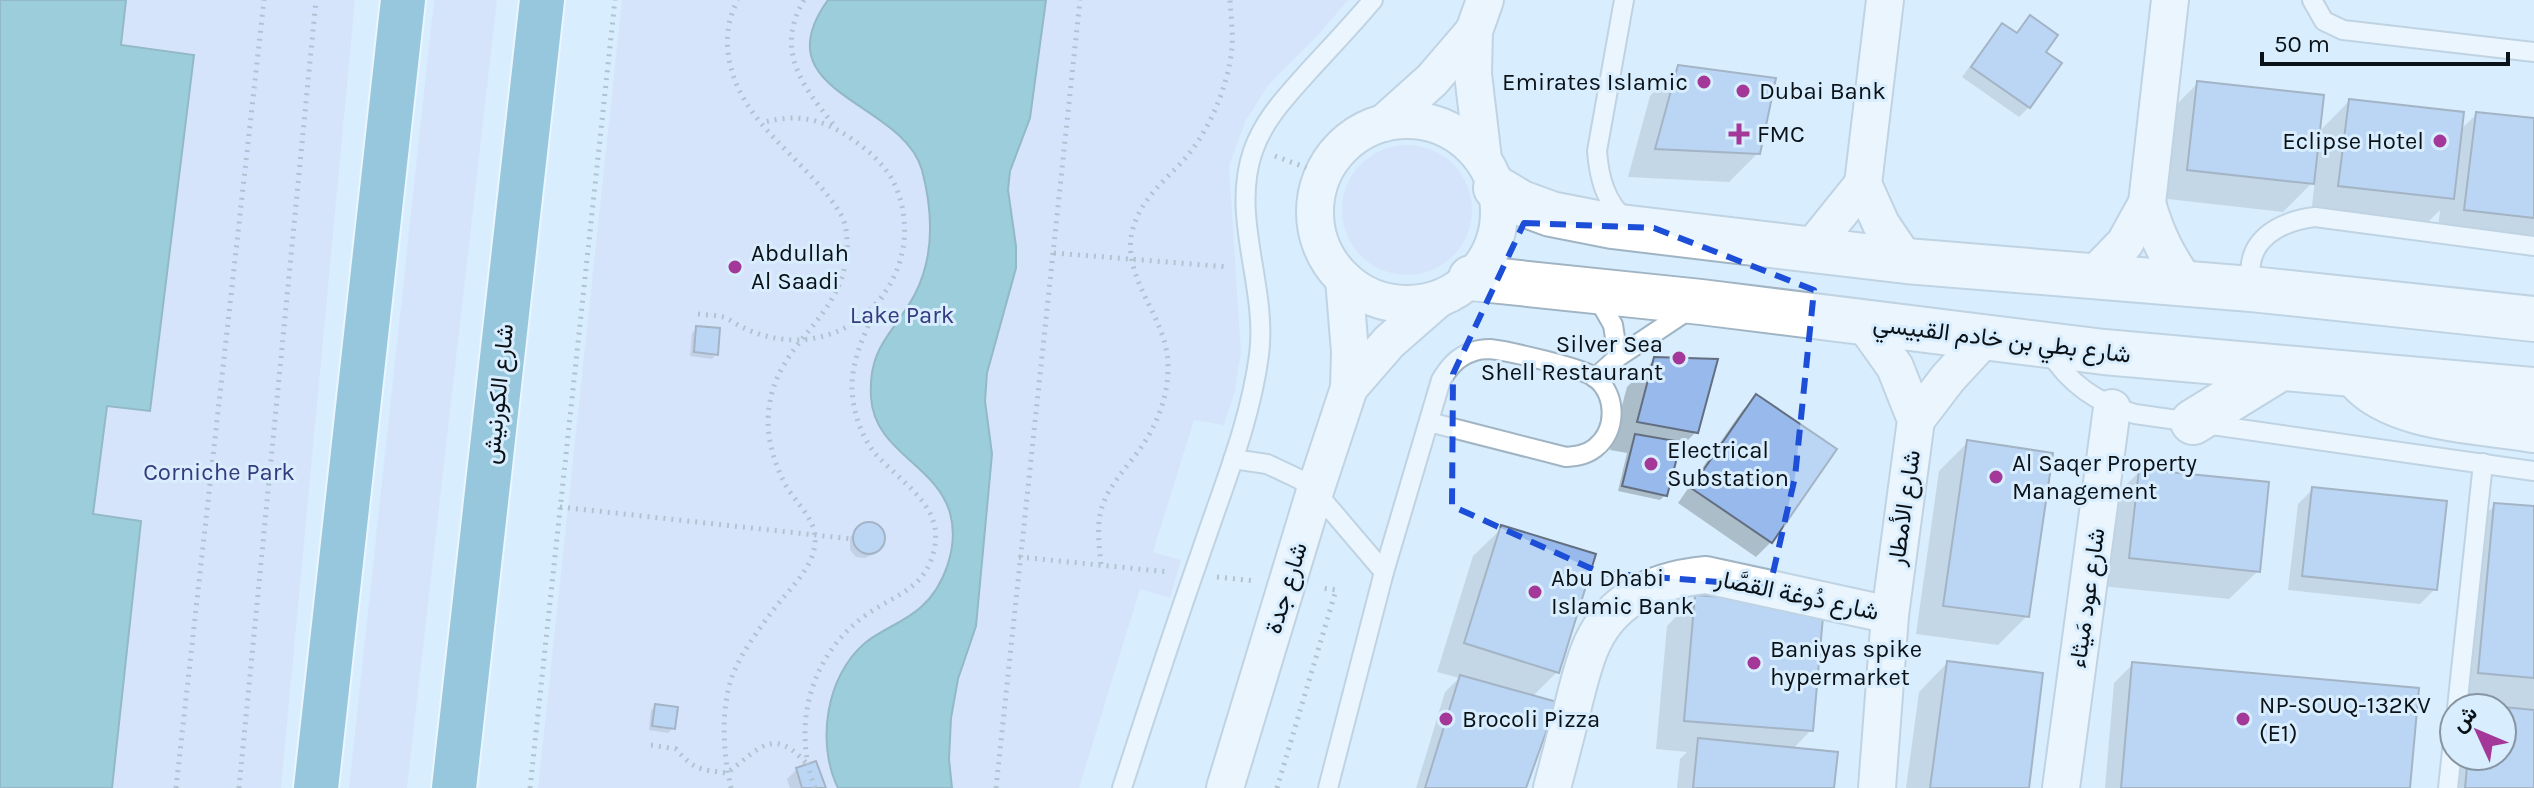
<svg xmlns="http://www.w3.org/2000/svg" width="2534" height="788" font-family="Karla,Vazirmatn,sans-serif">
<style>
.green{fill:#d3daf9}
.water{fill:#52a7af;stroke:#3c7a81;stroke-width:2}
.shadow{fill:#0003}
.building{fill:#97b9ec;stroke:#636f81;stroke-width:2}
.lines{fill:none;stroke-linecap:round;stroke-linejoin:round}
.lane-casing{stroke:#a0b4c3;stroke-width:22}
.street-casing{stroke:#a0b4c3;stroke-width:40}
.secondary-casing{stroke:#a0b4c3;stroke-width:48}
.highway-casing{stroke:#fff;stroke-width:48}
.path{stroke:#808f9b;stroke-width:5;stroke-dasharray:2 6;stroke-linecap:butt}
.lane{stroke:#fff;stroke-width:18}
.street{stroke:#fff;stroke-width:36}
.secondary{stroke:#fff;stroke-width:44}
.highway{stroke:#469ab5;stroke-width:44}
.marked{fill:none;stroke:#1d4ed8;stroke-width:6;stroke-dasharray:16 10;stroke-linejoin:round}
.poi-dot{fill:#a33899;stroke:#d8edfd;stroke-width:3}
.labels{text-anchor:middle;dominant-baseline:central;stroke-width:6;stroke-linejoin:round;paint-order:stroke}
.poi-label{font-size:24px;fill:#0a1117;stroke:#d8edfd;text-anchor:start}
.park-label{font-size:24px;fill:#363b7f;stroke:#d8edfd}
.street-label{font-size:24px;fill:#0a1117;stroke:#d8edfd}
</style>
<rect width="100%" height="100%" fill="#d8edfd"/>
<g class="green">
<path d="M126,0h229l-74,788h-169l29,-267 -48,-6 14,-109 43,5 44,-356 -73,-10z"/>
<path d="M434,0h63l-90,788h-58z"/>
<path d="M622,0h726l-28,33 -51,51 -24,38 -16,44 12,185 -6,40 -11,34 -30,-5 -41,132 28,8 -11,38 -30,-9 -61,199h-541z"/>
<circle cx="1407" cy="210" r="65"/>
</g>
<g class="water">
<path d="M0,0h126l-5,45 73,10 -44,356 -43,-5 -14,108 48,7 -29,267h-112z"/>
<path d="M828,0h218l-16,118 -20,53 -2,19 8,56v22l-29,105 -2,28 7,53 -16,172 -18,53 -7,39 -2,41 3,29h-114c-22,-45 -12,-112 27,-145 17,-14 40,-21 56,-36 24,-21 38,-62 29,-94 -14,-49 -76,-61 -79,-116 -3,-52 23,-63 44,-103 20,-39 18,-82 7,-124 -20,-70 -162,-76 -94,-170z"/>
</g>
<g class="shadow">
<path d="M2030,17l13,35 16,12 -30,43 -10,10 -57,-40 30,-41 10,-10 13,9z"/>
<path d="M1679,67l79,86 -29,29 -101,-5 22,-81z"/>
<path d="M2198,83l120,50 31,-32 110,30 18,-17 57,6v129l-97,-11 3,-28 -17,17 -112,-13 4,-34 -32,32 -124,-14 10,-86z"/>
<path d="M697,328l19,26 -4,5 -22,-3 2,-23z"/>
<path d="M1655,359l41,73 -20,20 -11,43 -5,5 -42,-9 9,-38 -17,-3 17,-63z"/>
<path d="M1756,396l15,146 -15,15 -78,-54 64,-92z"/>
<path d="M1968,442l59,174 -29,29 -82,-11 23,-163z"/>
<path d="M2140,471l118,100 -29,28 -128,-13 10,-86z"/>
<path d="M2313,489l122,100 -15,15 -132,-14 10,-86z"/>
<path d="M2495,505l39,3v202l-2,1 2,1v76h-95l5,-53 10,-10v31h48v-48h-31l5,-4 -25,-2 15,-168z"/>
<path d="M868,524l9,3 6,7 -1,10 -8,10 -9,4 -9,-1 -6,-7v-13z"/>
<path d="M1502,528l55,144 -25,25 -9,91h-107l29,-96 14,-14 -22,-6 36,-116z"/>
<path d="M1695,597l116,133 -19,20 40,38h-155l3,-29 7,-7 -31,-3 11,-123z"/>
<path d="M1947,663l80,125h-121l13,-96z"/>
<path d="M2133,664l275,124h-303l9,-105z"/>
<path d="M656,706l17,22 -5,5 -19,-3 2,-20z"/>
<path d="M797,769l28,19h-35l-3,-9z"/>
</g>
<g class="building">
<path d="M2030,15l28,20 -12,17 16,11 -32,45 -59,-41 31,-44 15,10z"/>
<path d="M1678,65l98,13 -16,76 -105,-5z"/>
<path d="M2197,81l127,14 -10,89 -127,-14z"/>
<path d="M2349,99l115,13 -10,87 -116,-13z"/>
<path d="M2476,112l58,6v100l-70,-8z"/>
<path d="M696,326l24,2 -2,27 -24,-3z"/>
<path d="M1654,357l64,2 -20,74 -61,-11z"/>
<path d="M1756,394l81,55 -65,94 -81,-55z"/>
<path d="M1635,434l46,8 -14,54 -45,-10z"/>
<path d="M1967,440l86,13 -24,164 -86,-11z"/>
<path d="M2139,469l130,13 -9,90 -131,-14z"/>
<path d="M2312,487l135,14 -10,89 -135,-14z"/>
<path d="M2494,503l40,3v172l-56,-5z"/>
<circle cx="869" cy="538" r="16"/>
<path d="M1501,525l95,29 -37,119 -95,-30z"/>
<path d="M1695,595l129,10 -11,126 -129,-10z"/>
<path d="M1947,661l96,12 -14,115h-99z"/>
<path d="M2132,662l287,26 -9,100h-289z"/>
<path d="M1460,675l97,27 -31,86h-101z"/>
<path d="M655,704l23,3 -3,22 -23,-3z"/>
<path d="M2472,704l62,6v78h-69l3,-32h34v-48h-30z"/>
<path d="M1698,738l140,14 -4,36h-141z"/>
<path d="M816,761l10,27h-24l-6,-20z"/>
</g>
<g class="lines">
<defs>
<g id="lane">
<path d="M1624,0l-27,151c2,26 8,51 29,69"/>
<path d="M2312,0l12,21 19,9 191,22"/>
<path d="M2251,289c0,-9 -1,-18 0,-26 5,-30 37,-43 64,-46l219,29"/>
<path d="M1597,297l16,28 5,32"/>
<path d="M2048,350c21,34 49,53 87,64l399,57"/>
<path d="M1595,378l23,-21 75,-50"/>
<path d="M1233,459l34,5 32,15 16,12 69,81"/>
<path d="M2457,708l26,-245"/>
<path d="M1122,788c25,-77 50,-154 77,-230 22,-66 51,-134 60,-203 9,-68 -29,-137 -6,-204 11,-32 33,-54 55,-79 22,-24 44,-47 65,-72"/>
<path d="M1328,788l56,-216 57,-192c8,-13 16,-23 31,-28 5,-2 12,-3 18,-3 18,2 93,19 106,29 21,18 21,53 -1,70 -9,7 -18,8 -29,9l-137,-35"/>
<path d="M2448,788l6,-56"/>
</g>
<g id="street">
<path d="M1885,0l-22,184 18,40 25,37"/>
<circle cx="1407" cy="212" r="92"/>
<path d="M1384,123l48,-43 42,-49"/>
<path d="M1483,159l-10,-85 1,-43 11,-31"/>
<path d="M2147,203c9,31 20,54 39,80"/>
<path d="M1809,251l54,-67"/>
<path d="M2094,275l31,-32 22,-40 23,-203"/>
<path d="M1863,322l32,45 21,53 -26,195 -13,173"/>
<path d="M1349,388l40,-46 49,-43"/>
<path d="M1916,420l32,-42 36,-39"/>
<path d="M1225,788l90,-297 34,-103 1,-36 -6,-73"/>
<path d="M1552,788c8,-30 16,-60 23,-90 4,-15 8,-32 14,-47 20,-52 65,-71 117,-76l184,40"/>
<path d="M2061,788l51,-380"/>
</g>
<g id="secondary">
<path d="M1496,188l25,15 30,11 61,12 294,35 345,28 283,30"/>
<path d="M1471,278l230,24 403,50 430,38"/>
<path d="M2359,379c35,41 123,42 175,51"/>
<path d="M2193,422l86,-53"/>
</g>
<g id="highway">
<path d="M316,788l87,-788"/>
<path d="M454,788l88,-788"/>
</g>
</defs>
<use href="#lane" class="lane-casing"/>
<use href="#street" class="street-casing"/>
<use href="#secondary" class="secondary-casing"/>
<use href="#highway" class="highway-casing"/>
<g class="path">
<path d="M804,0c-30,50 -1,87 30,125"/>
<path d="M1275,156l48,18"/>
<path d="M1054,253l175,14"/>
<path d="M698,314c8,1 17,1 25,3 7,2 14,8 21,11 17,8 34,12 53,12 79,-2 131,-85 97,-157 -8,-17 -26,-33 -42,-44 -31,-21 -54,-26 -91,-16"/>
<path d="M560,507l292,32"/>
<path d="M1019,557l150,15"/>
<path d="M1101,564c-2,-19 -5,-41 2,-60 8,-21 24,-37 37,-55 17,-24 29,-54 28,-85 -1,-47 -46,-84 -36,-132 7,-30 29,-48 49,-69 27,-29 47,-75 51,-115 1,-15 -1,-32 -2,-48"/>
<path d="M1217,577l38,4"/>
<path d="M651,745l25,4c18,21 25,21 51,24 33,-25 46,-47 80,-9"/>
<path d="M176,788l88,-788"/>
<path d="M239,788l77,-788"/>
<path d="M530,788l85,-788"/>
<path d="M731,788c-8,-35 -11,-79 2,-114 9,-22 24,-42 38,-61 13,-18 31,-34 40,-54 13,-32 -7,-46 -23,-70 -12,-20 -20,-46 -20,-69 2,-75 68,-94 78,-160 2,-14 2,-35 -6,-47 -35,-57 -104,-90 -112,-161 -2,-18 1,-36 10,-52"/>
<path d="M815,788c-24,-63 -4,-134 51,-173 29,-21 59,-25 68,-65 11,-45 -35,-68 -60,-98 -13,-16 -21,-41 -22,-62 -1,-33 16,-64 30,-92"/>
<path d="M996,788l84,-788"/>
<path d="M1277,788l59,-198 -16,-2"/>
</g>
<use href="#lane" class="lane"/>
<use href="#street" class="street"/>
<use href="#secondary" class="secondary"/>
<use href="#highway" class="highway"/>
</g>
<path d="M0 0H2534V788H0ZM1524,223l130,5 160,62 -19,187 -25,109 -169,-13 -149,-67 1,-132z" fill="#d8edfd" fill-opacity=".55" fill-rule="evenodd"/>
<path class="marked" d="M1524,223l130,5 160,62 -19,187 -25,109 -169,-13 -149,-67 1,-132z"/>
<g class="poi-dot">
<circle cx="1704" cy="82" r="8"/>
<circle cx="1743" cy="91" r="8"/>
<path d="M1735 122h8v8h8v8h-8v8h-8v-8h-8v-8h8z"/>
<circle cx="2440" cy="141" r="8"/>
<circle cx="735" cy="267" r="8"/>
<circle cx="1679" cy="358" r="8"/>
<circle cx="1651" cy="464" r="8"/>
<circle cx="1996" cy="477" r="8"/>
<circle cx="1535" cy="592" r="8"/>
<circle cx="1754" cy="663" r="8"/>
<circle cx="1446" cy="719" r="8"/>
<circle cx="2243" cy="719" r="8"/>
</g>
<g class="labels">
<g class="poi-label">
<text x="1688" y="82" text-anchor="end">Emirates Islamic</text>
<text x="1759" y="91">Dubai Bank</text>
<text x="1757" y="134">FMC</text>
<text x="2424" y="141" text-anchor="end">Eclipse Hotel</text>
<text x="751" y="253">Abdullah<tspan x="751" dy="28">Al Saadi</tspan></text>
<text x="1663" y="344" text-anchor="end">Silver Sea<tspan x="1663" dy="28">Shell Restaurant</tspan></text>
<text x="1667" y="450">Electrical<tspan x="1667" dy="28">Substation</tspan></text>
<text x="2012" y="463">Al Saqer Property<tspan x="2012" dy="28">Management</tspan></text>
<text x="1551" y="578">Abu Dhabi<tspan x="1551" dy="28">Islamic Bank</tspan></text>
<text x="1770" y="649">Baniyas spike<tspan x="1770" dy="28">hypermarket</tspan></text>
<text x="2259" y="705">NP-SOUQ-132KV<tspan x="2259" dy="28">(E1)</tspan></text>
<text x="1462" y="719">Brocoli Pizza</text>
</g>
<g class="park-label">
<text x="902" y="315">Lake Park</text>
<text x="219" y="472">Corniche Park</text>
</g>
<g class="street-label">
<text transform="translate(2002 339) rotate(7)">شارع بطي بن خادم القبيسي</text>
<text transform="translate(498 394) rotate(-84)">شارع الكورنيش</text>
<text transform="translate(1904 508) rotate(-82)">شارع الأمطار</text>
<text transform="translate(1286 588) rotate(-73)">شارع جدة</text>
<text transform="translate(1797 595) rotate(12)">شارع دُوغة القصَّار</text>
<text transform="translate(2087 598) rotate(-82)">شارع عود مَيثاء</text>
</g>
</g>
<g transform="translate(2478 732) rotate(314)"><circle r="38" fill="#d8edfd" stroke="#8695a1" stroke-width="2"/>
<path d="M0-6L14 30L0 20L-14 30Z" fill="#a33899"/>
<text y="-12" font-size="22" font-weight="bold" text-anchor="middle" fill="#0a1117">ش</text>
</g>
<path d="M2262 52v12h246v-12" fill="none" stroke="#0a1117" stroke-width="4"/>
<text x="2274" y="52" font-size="24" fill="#0a1117" stroke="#d8edfd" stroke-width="6" paint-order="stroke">50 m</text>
</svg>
